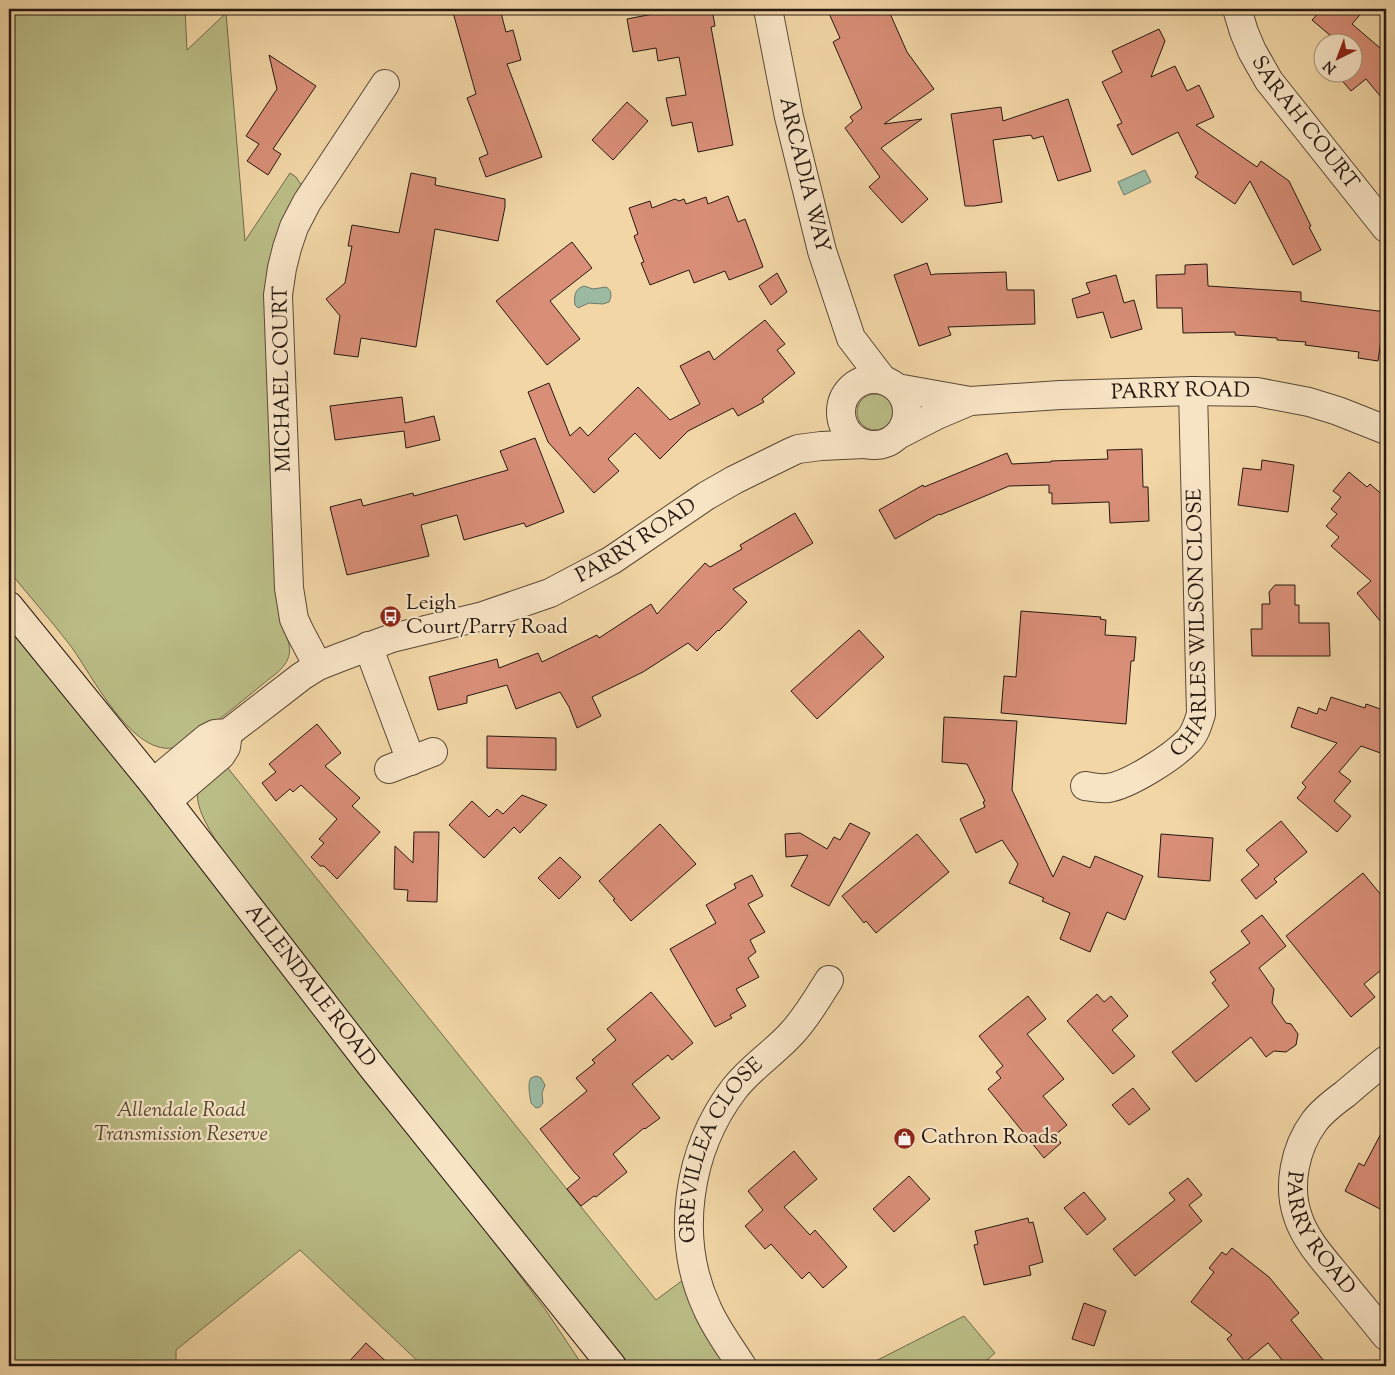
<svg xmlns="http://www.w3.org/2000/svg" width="1395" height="1375" font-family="'Sorts Mill Goudy',serif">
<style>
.green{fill:#bbbd86;stroke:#706a4c}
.water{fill:#9cbaa2;stroke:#6d7968}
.building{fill:#d88e77;stroke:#261811}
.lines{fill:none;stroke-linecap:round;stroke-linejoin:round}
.street-casing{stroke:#594836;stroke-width:30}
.secondary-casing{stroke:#261811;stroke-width:30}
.street{stroke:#f7e4c5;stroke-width:28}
.secondary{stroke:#f7e4c5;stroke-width:28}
.labels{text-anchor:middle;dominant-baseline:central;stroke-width:4.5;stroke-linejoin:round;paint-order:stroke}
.street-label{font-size:21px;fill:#261811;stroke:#f7e4c5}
.poi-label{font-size:21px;fill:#261811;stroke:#f7e4c5;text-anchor:start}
.park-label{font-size:21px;font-style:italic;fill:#534a34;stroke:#f7e4c5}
</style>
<rect width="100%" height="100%" fill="#f2d6a6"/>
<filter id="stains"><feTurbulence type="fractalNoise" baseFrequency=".004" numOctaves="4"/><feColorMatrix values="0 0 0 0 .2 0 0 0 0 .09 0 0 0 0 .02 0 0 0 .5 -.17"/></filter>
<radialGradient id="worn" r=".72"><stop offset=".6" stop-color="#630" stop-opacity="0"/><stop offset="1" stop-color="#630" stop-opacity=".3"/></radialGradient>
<g class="green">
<path d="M9,9h176l2,41 39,-37 19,228 45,-68 6,4 6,9 -10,17 -9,424c8,19 11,30 -5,45 -27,21 -53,45 -82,63 -6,4 -13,10 -19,12 -44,13 -86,-74 -107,-102 -20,-26 -41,-49 -61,-74z"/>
<circle cx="875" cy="412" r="18"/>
<path d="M9,622l112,139 280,364 107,135 37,49 38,57h-160l-123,-116 -124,100v16h-167z"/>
<path d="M223,762l433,538 31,-23 44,89h-101l-1,-1 -192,-236 -217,-282c-8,-13 -28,-43 -21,-58 4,-7 18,-20 24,-27z"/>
<path d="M964,1316l31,37 -15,13h-114z"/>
</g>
<g class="water">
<path d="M1145,170l6,12 -27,13 -6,-13z"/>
<path d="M584,286l9,3 13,-2c6,3 6,9 3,15l-6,2 -14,-1 -11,5 -3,-3c-1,-8 -1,-16 9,-19z"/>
<path d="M536,1076l5,2 4,7 -3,8 1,10 -3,4 -4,1 -5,-5c-1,-7 -4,-19 0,-25z"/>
</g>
<g class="building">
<path d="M452,9h48l6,23 7,-2 8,30 -14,4 35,93 -56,20 -7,-19 9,-4 -21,-56 9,-4z"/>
<path d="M679,9h33l3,17 -4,1 22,118 -35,7 -6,-30 -20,4 -6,-28 20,-3 -7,-38 -21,4 -2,-13 -23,4 -6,-33z"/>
<path d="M827,9h61l19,43 27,37 -50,35 38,-5 -41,29 47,51 -26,24 -33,-36 11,-10 -35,-49 8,-7 -3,-4 12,-9 -29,-66 7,-4z"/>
<path d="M1322,9h43l-13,15 34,29v50l-20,-24 -15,12 -14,-16 3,-3h12v-9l5,-4 -5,-4v-13h-14l-26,-22z"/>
<path d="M1159,29l6,12 -14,36 24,-11 12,25 12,-6 15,32 -18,8 61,42 4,-6 28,20 22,45 -2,1 12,23 -28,15 -43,-84 -15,23 -40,-27 3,-4 -20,-41 -46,23 -15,-30 5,-2 -20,-41 20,-10 -10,-21z"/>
<path d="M269,55l47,31 -43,63 8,5 -13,21 -21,-14 12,-17 -13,-8 31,-47z"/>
<path d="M1068,99l23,72 -33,10 -15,-45 -10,3 -2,-4 -38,5 9,62 -28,4h-9l-14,-92 50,-7 2,14z"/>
<path d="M627,102l21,19 -35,39 -21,-20z"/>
<path d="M411,173l25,5 -1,7 70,14v8l-7,34 -63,-12 -19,118 -55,-9 -3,19 -24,-3 6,-38 -14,-17 19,-16 7,-37h-4l4,-21 47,8z"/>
<path d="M728,196l10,26 7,-3 18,48 -34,13 -4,-9 -31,12 -5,-13 -39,15 -9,-22 3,-1 -10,-26 4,-2 -9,-26 21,-7 2,7 23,-9 4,2 5,-2 2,5 20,-7 2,7z"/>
<path d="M572,242l20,26 -42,33 30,38 -33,26 -51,-64z"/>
<path d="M927,263l4,12 4,-1 71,-2 1,18h27l1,34 -87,3 3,8 -32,11 -25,-71z"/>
<path d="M1207,264l1,22 93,6v9l85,11v29l-5,-1 -3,21 -20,-3 1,-6 -54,-7 1,-3 -29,-2v-2l-42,-3v-3l-52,1 -1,-25h-25l-1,-33 29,-1v-9z"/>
<path d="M777,273l10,19 -16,13 -12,-19z"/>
<path d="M1116,275l8,28 10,-3 8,29 -31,9 -8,-26 -26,6 -5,-19 18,-6 -4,-10z"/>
<path d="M765,320l20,24 -8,6 18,23 -33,26 2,3 -26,14 -5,-8 -45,23 -28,28 -25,-26 -27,26 11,12 -25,22 -46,-51 -20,-50 21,-9 21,53 10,-9 8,9 50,-49 32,33 30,-16 -20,-38 29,-15 5,9z"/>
<path d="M402,397l3,26 29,-7 6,24 -34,8 -2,-17 -69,9 -5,-34z"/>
<path d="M535,438l29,74 -38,15 -2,-4 -60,17 -7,-25 -36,10 8,31 -82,19 -17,-68 31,-8 2,7 50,-13 1,3 94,-26 -8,-19z"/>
<path d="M1142,449l1,38h5l1,34 -39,2 -1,-21 -57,2v-11h-3v-8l-40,1 -69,29 -1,-1 -44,25 -16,-29 44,-25 1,2 83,-34 5,11 39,-2v-1l57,-2 -1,-9z"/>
<path d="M1262,460l32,5 -6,47 -50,-7 5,-37 18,2z"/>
<path d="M1349,472l18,15 3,-3 16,14v130l-29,-35 14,-12 -40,-35 8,-9 -13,-11 11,-12 -6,-5 10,-12 -8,-6z"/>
<path d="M795,513l18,30 -80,46 14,13 -28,29 -1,-1 -21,21 -9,-8 -45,29 -51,25 9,19 -24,12 -8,-21 -9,-15 -44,17 -9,-24 -40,11v7l-29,7 -9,-33 68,-18 2,9 39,-15 4,9 55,-27 2,3 52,-34 6,10 48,-51 5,4 32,-18 -2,-4z"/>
<path d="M1275,585h20v20h4v18h30l1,33h-78l-1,-27h11v-25h8l-1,-12z"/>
<path d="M1021,611l80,6 -1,2 6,1 -1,15 31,2 -2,24h-3l-5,63 -125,-11 3,-37 12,1z"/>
<path d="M859,630l25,27 -67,62 -26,-28z"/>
<path d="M1331,697l34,11 1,-4 20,7v44l-25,-9 -22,26 12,9 -17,20 17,15 -14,16 -40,-34 9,-11 -4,-4 35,-40 -46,-16 7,-20 19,7 2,-6 7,3z"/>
<path d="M944,717l73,4 -5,69 41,87 10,-21 27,12 5,-12 48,20 -18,44 -18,-8 -17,40 -30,-13 10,-26 -28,-12 2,-3 -35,-15 9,-19 -16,-24 -26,13 -16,-34 25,-12 -2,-5 2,-1 -18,-37 -25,-2z"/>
<path d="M317,724l24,29 -16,13 35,32 -8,8 28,26 -43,47 -13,-13h-4l-9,-9 13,-14 -5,-4 18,-20 -36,-34 -8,7 -3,-3 -14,12 -14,-18 14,-11 -7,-8z"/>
<path d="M487,736l69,2v32l-69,-2z"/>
<path d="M522,795l25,10 -27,28 -6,-6 -30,31 -35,-33 23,-24 17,16 8,-8 6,5z"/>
<path d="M1281,821l26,31 -33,27 3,3 -21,17 -15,-19 18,-15 -13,-15z"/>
<path d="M850,823l20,10 -41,73 -38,-20 17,-31 -22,2 -1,-23 15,-1 27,16 7,-12 6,3z"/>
<path d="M660,824l36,40 -65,57 -18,-21 2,-1 -16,-18z"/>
<path d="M414,832h25l-2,70 -30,-1 1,-11 -14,-1 1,-43 18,17z"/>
<path d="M917,834l32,38 -73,61 -10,-12 -2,2 -22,-27z"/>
<path d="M1161,834l52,4 -3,43 -52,-4z"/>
<path d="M560,857l21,20 -22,22 -21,-21z"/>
<path d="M1363,873l23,28v65l-22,18 11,13 -24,20 -65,-81z"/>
<path d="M752,875l11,21 -15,8 17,28 -15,8 6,12 -8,6 11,19 -23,12 10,17 -16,9 2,3 -17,9 -45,-78 46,-26 -10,-18 30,-17 -2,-4z"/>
<path d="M1262,915l24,31 -27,22 15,21 -2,14 14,20 5,1 7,10 -2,11 -10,7 -12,-1 -8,6 -15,-20 -55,45 -24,-30 57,-46 -17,-23 4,-3 -6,-8 40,-29 -9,-12z"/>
<path d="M651,992l42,51 -21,17 -4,-5 -36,29 28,34 -15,11 -1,-1 -31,26 14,18 -31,25 -2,-1 -13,10 -14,-17 13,-11 -6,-6 -34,-43 47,-38 -11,-13 19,-15 -3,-3 24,-20 -9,-11z"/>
<path d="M1097,994l7,8 7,-6 17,20 -16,14 23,26 -22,18 -46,-53z"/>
<path d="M1028,996l18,23 -19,15 37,45 -21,17 24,29 -12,10 6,8 -17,15 -56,-69 13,-11 -5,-6 7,-6 -24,-30z"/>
<path d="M1133,1088l17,21 -21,16 -17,-20z"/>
<path d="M1386,1124v88l-41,-21 14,-28 5,3z"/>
<path d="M794,1151l23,28 -33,28 26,28 5,-5 32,37 -24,21 -14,-16 -7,7 -31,-35 -6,5 -20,-23 18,-16 -15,-19z"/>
<path d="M909,1176l21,23 -36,33 -21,-23z"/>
<path d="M1188,1178l14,17 -13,10 13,16 -67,55 -22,-27 62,-49 -6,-7z"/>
<path d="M1084,1192l22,27 -19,16 -23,-27z"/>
<path d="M1028,1218l1,5 4,-1 10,40 -14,4 2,9 -47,10 -10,-40 4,-1 -3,-13z"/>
<path d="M1232,1248l37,29 30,36 -8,7 37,46h-41l-19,-23 -23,19 -18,-23 5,-4 -41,-33 23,-30 -5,-4 13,-16 4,3z"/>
<path d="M1084,1303l22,8 -12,35 -22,-7z"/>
<path d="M366,1343l25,23h-46z"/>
</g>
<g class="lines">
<defs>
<g id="street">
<path id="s1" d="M768,9l21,108 33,134 29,87 32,42"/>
<path id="s2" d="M1237,9l7,23 8,19 17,30 117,147"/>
<circle cx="874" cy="412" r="33"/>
<path id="s3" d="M897,388l73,13 90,-6 133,-4 64,1 52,10 29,9 48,19"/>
<path d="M900,434l37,-19 33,-14"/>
<path d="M368,646l43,115"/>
<path d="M318,666l-18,-34 -6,-13 -5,-31 -11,-293 4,-27 5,-20 7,-21 13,-25 78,-118"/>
<path d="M389,769l44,-17"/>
<path id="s4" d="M153,783l54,-45 8,-4 13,-1 74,-57 16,-10 23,-9 51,-19 91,-22 67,-23 36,-19 26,-14 94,-64 28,-16 57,-28 7,-3 23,-3 43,-2"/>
<path id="s5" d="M1085,786c8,1 15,3 23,2 21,-3 65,-31 80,-47 7,-7 10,-17 13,-27l-8,-323"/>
<path d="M167,801l54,-46 5,-8 2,-14"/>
<path id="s6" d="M1386,1060c-14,11 -27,22 -41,34 -11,8 -23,17 -31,28 -19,26 -27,64 -16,95 7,22 25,42 40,60 16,20 32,39 48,59"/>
<path id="s7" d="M742,1366c-12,-19 -26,-37 -35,-58 -33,-71 -19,-158 27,-219 17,-22 40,-36 58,-56 15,-16 25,-34 37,-53"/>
</g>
<g id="secondary">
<path id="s8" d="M9,606l144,177 220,285 239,298"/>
</g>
</defs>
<use href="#street" class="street-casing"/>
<use href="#secondary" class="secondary-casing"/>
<use href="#street" class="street"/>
<use href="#secondary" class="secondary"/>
</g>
<defs>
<symbol id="bus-disc" viewBox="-11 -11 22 22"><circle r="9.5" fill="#8f2418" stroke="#f7e4c5"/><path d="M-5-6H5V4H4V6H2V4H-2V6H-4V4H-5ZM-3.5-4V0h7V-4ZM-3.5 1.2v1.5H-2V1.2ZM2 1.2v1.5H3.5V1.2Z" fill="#fff"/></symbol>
<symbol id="shop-disc" viewBox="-11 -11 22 22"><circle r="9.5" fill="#8f2418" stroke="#f7e4c5"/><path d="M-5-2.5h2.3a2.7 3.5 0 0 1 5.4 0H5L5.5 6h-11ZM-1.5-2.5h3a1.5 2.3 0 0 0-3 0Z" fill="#fff"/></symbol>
</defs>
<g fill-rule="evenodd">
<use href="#bus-disc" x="378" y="604" width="25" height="25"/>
<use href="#shop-disc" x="892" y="1126" width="25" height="25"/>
</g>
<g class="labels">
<g class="street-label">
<text stroke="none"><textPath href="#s2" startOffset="134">SARAH COURT</textPath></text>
<text stroke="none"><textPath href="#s1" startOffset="170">ARCADIA WAY</textPath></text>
<text transform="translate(283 379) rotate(-91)">MICHAEL COURT</text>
<text stroke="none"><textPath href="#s3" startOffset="285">PARRY ROAD</textPath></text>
<text stroke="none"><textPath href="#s4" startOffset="549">PARRY ROAD</textPath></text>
<text stroke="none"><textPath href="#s5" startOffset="235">CHARLES WILSON CLOSE</textPath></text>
<text stroke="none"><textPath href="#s8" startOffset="485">ALLENDALE ROAD</textPath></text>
<text stroke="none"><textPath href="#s7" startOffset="236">GREVILLEA CLOSE</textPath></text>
<text stroke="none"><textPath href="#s6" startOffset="218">PARRY ROAD</textPath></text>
</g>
<g class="poi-label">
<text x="406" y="604">Leigh<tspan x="406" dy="24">Court/Parry Road</tspan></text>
<text x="921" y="1138">Cathron Roads</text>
</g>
<g class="park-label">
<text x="181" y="1111">Allendale Road<tspan x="181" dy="24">Transmission Reserve</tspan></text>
</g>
</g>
<rect width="1395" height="1375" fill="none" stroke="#f2d6a6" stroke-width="30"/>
<rect x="10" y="10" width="1375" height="1355" fill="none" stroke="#261811" stroke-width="2.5"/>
<rect x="15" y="15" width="1365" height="1345" fill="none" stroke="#261811"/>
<g transform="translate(1338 58) rotate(222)"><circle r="24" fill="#f7e4c5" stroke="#a3927d"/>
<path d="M0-4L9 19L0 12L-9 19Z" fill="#8f2418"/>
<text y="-8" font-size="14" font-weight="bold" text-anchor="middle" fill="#261811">N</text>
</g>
<rect width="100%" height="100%" filter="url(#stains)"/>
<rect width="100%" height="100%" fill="url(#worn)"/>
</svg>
